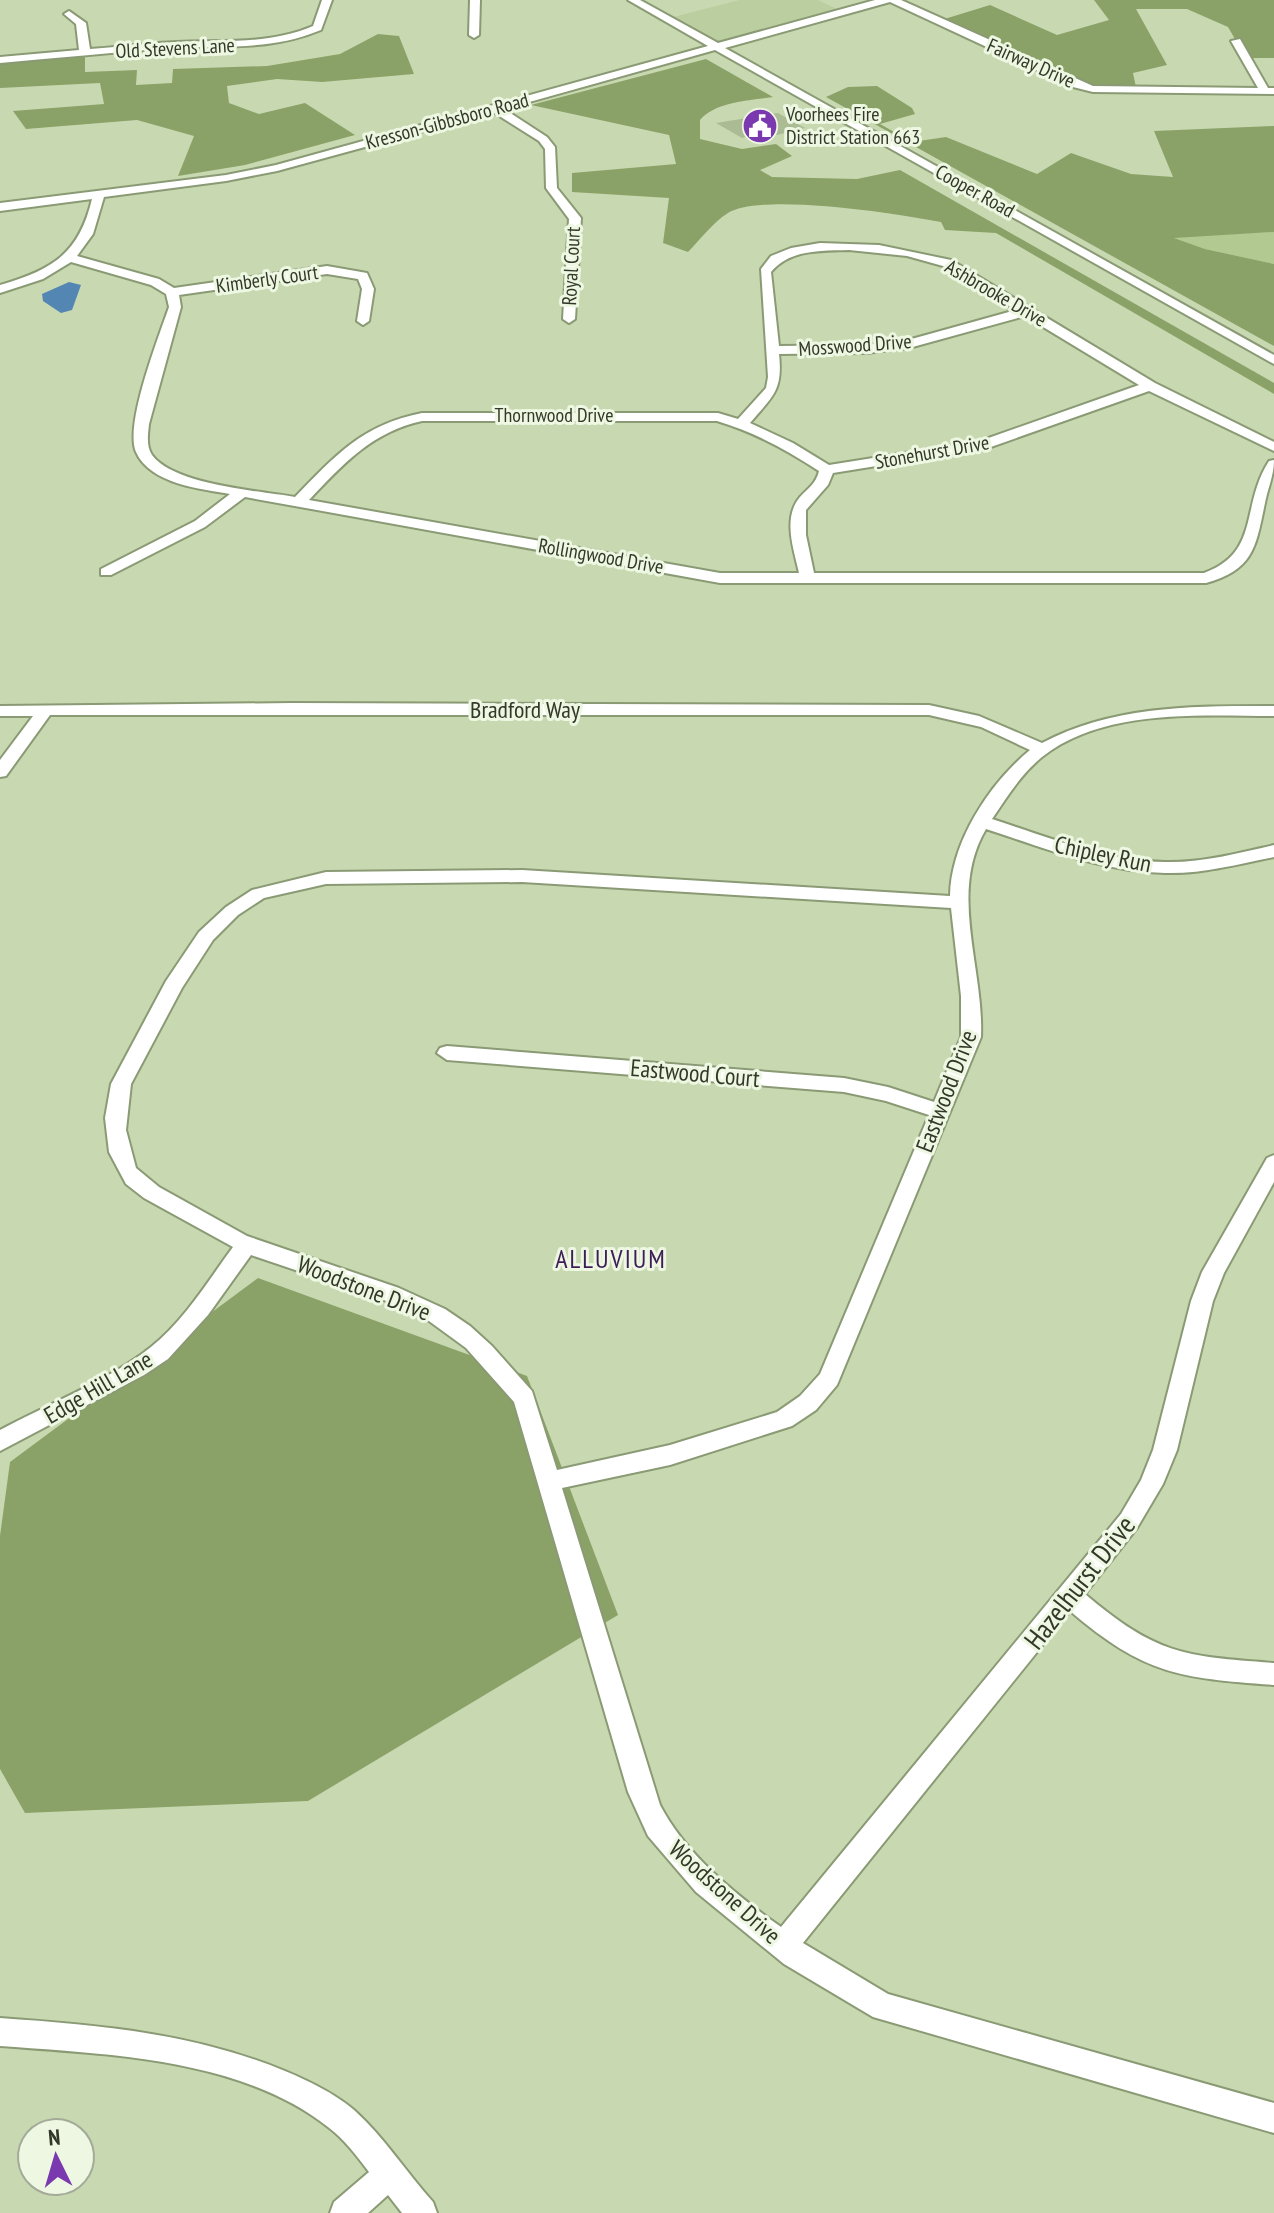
<svg xmlns="http://www.w3.org/2000/svg" width="1274" height="2213" font-family="'PT Sans Narrow',sans-serif">
<style>
.built{fill:#bace9f}
.green{fill:#b2c991}
.forest{fill:#8aa267}
.water{fill:#5386b2}
.building{fill:#abbb94}
.lines{fill:none;stroke-linecap:round;stroke-linejoin:round}
.minor-casing{stroke:#8a9a74;stroke-width:4}
.minor{fill:#fff;fill-rule:evenodd}
.labels{text-anchor:middle;dominant-baseline:central;stroke-width:6;stroke-linejoin:round;paint-order:stroke}
.far-street-label{font-size:20px;fill:#333929;stroke:#edf7e2}
.far-poi-label{font-size:20px;fill:#333929;stroke:#edf7e2;text-anchor:start}
.street-label{font-size:24px;fill:#333929;stroke:#edf7e2}
.neighbourhood-label{font-size:26px;letter-spacing:2px;fill:#3d1e57;stroke:#edf7e2}
.near-street-label{font-size:28px;fill:#333929;stroke:#edf7e2}
</style>
<rect width="100%" height="100%" fill="#c8d9b1"/>
<path class="built" d="M739,0h79l25,12 -127,35 -50,-28z"/>
<path class="green" d="M1274,232v32l-69,-15 -34,-12z"/>
<g class="forest">
<path d="M1094,0h180v58h-28l-18,-31 -41,-18h-51l31,56 -34,8 4,19 -62,-7 -137,-64 52,-16 67,30 52,-15z"/>
<path d="M378,34l21,2 15,38 -92,8 -45,-3 -50,7 2,17 30,11 46,-11 50,32 -110,30 -67,11 16,-40 -57,-16 -111,9 -13,-18 91,-7 -4,-21 -100,5v-27l85,-8v19l52,-2 -1,15 36,-2 1,-14 94,-3 73,-12z"/>
<path d="M706,59l67,38c-24,4 -56,4 -73,23v19l42,10 34,-5 16,12 -32,14 12,7 85,2 43,-9 374,213v11l-278,-161 -51,-3 -4,-8c-41,-8 -180,-30 -213,-9 -15,9 -28,27 -40,39l-25,-9 6,-45 -97,-6v-19l104,-9 -7,-29 -138,-30z"/>
<path d="M877,86l35,22 3,6 -35,10 32,18 34,-5 91,37 34,-21 60,21 42,3 -19,-46 120,-5v106l-100,6 31,11 69,15v82l-448,-249 22,-10z"/>
<path d="M258,1278l269,98 91,239 -310,186 -283,12 -25,-44v-233l10,-74z"/>
</g>
<path class="water" d="M69,282l12,3 -9,25 -11,3 -18,-12 -1,-7z"/>
<path class="building" d="M778,113l27,15 -28,7 -7,-4 -28,7 -26,-15z"/>
<g class="lines">
<defs>
<g id="minor">
<path d="M322,0h10l-11,30c-51,21 -94,15 -147,18 -58,4 -116,10 -174,15v-6l79,-7 -3,-26 -12,-10 5,-3 17,12 4,26c29,-2 58,-6 87,-7 47,-2 91,3 136,-16z"/>
<path d="M470,0h10l-1,35 -5,3 -5,-3z"/>
<path d="M628,0h12l78,43 157,-43h26l192,86 165,2 -27,-47 9,-2 28,49h6v6l-181,-2 -20,-5 -183,-85 -165,46 549,307v9l-559,-314 -211,59 43,28 8,10 2,41 24,30 -6,101 -6,4 -6,-4 6,-100 -23,-31 -1,-39 -6,-8 -46,-29 -216,59 -51,10 -122,16 -11,37 -16,22 82,23 15,9 153,-22 40,7 7,16 -5,32 -6,4 -6,-4 5,-32 -4,-10 -31,-5 -148,21 2,12 -32,117c-1,10 -3,22 3,31 22,30 108,36 143,42 41,-42 67,-72 127,-84h296l20,6 28,-31 2,-11 -7,-108 10,-13 20,-8 29,-5 59,2 72,15 204,123 119,59v9l-125,-60 -161,57 -155,25 -5,12 -22,25v25l8,38h390c57,-21 36,-67 65,-112l5,-1c0,16 -6,27 -9,43 -9,43 -11,67 -59,80h-486l-475,-86 -40,30 -94,48h-10v-6l94,-48 35,-27c-29,-5 -80,-10 -94,-42 -12,-27 23,-116 33,-145l-3,-13 -15,-9 -80,-23 -28,17 -43,14v-8c52,-15 79,-31 92,-86l-92,12v-8l226,-28 50,-10 432,-119zM849,250l58,6 36,10 73,44 -108,30 -42,5 -87,1 -8,-74c19,-23 50,-21 78,-22zM1025,316l114,69 -159,56 -151,24 -36,-22 -43,-20c23,-27 33,-32 29,-69l87,-1 43,-5zM422,421h295c37,11 70,29 102,50 -3,13 -11,17 -19,26 -18,21 -6,53 -1,76h-79l-411,-73c34,-36 63,-68 113,-79z"/>
<path d="M292,703l637,2 50,11 63,27c72,-38 152,-37 232,-37v10c-74,0 -170,-8 -232,41 -21,17 -35,40 -50,62 56,18 114,42 173,43 37,1 73,-9 109,-17v12c-36,7 -72,17 -109,16 -61,-1 -121,-25 -179,-44 -38,64 -2,138 -5,208l-144,348 -21,25 -24,16 -122,39 -108,23 98,317c26,50 76,90 121,122l340,-413 20,-34 12,-30 38,-149 11,-29 65,-114 7,-3v27l-50,91 -11,28 -36,149 -14,34 -26,44 -52,66c72,61 98,62 189,69v22c-94,-7 -129,-10 -204,-74l-267,332 85,51 386,109v30l-401,-116 -89,-53 -88,-72 -48,-56 -20,-44 -114,-390 -48,-54 -37,-27 -45,-21 -133,-45 -43,60 -40,44 -24,16 -144,76v-21c45,-24 113,-52 151,-83 33,-26 57,-66 82,-100l-89,-49 -18,-14 -17,-32 -4,-34 6,-34 55,-103 33,-49 27,-25 26,-17 74,-18 196,-2 428,26c1,-54 39,-112 80,-146l-49,-23 -52,-12h-879l-44,61 -6,1v-17l33,-44h-33v-10zM522,882l429,26 10,88v41l-27,65 -46,-15 -44,-9 -397,-32 -7,2 -3,5 10,7 397,32 42,9 43,14 -109,259 -20,22 -23,16 -107,33 -113,25 -25,-79 -40,-45 -22,-20 -25,-17 -46,-21 -152,-52 -88,-49 -23,-19 -10,-38 5,-46 51,-96 31,-48 25,-25 26,-17 62,-14z"/>
<path d="M0,2018c99,7 193,15 285,53 24,10 49,22 69,39 30,27 52,62 79,92l4,11h-35l-14,-18 -20,18h-38l4,-11 35,-30c-12,-16 -25,-33 -41,-45 -87,-69 -222,-73 -328,-81z"/>
</g>
</defs>
<use href="#minor" class="minor-casing"/>
<use href="#minor" class="minor"/>
</g>
<defs>
<symbol id="civic-disc" viewBox="-11 -11 22 22"><circle r="9.5" fill="#7a39ae" stroke="#edf7e2"/><path d="M-.6-6.5H3V-4.5H.6V-3L4-1V1h2V6H-6V1h2V-1L-.6-3ZM-1.2 2.5V6h2.4V2.5Z" fill="#fff"/></symbol>
</defs>
<g fill-rule="evenodd">
<use href="#civic-disc" x="740" y="106" width="40" height="40"/>
</g>
<g class="labels">
<g class="far-street-label">
<text transform="translate(175 48) rotate(-3)">Old Stevens Lane</text>
<text transform="translate(1031 63) rotate(24)">Fairway Drive</text>
<text transform="translate(447 121) rotate(-15)">Kresson-Gibbsboro Road</text>
<text transform="translate(975 191) rotate(29)">Cooper Road</text>
<text transform="translate(571 266) rotate(-87)">Royal Court</text>
<text transform="translate(267 279) rotate(-8)">Kimberly Court</text>
<text transform="translate(996 293) rotate(30)">Ashbrooke Drive</text>
<text transform="translate(855 345) rotate(-4)">Mosswood Drive</text>
<text x="554" y="415">Thornwood Drive</text>
<text transform="translate(932 452) rotate(-10)">Stonehurst Drive</text>
<text transform="translate(601 556) rotate(10)">Rollingwood Drive</text>
</g>
<g class="far-poi-label">
<text x="786" y="114">Voorhees Fire<tspan x="786" dy="23">District Station 663</tspan></text>
</g>
<g class="street-label">
<text x="525" y="709">Bradford Way</text>
<text transform="translate(1103 854) rotate(12)">Chipley Run</text>
<text transform="translate(695 1073) rotate(5)">Eastwood Court</text>
<text transform="translate(946 1091) rotate(-69)">Eastwood Drive</text>
<text transform="translate(364 1288) rotate(21)">Woodstone Drive</text>
<text transform="translate(98 1387) rotate(-30)">Edge Hill Lane</text>
<text transform="translate(725 1892) rotate(42)">Woodstone Drive</text>
</g>
<g class="neighbourhood-label">
<text x="611" y="1258">ALLUVIUM</text>
</g>
<g class="near-street-label">
<text transform="translate(1079 1582) rotate(-52)">Hazelhurst Drive</text>
</g>
</g>
<g transform="translate(56 2157) rotate(355)"><circle r="38" fill="#edf7e2" stroke="#a3ab98" stroke-width="2"/>
<path d="M0-6L14 30L0 20L-14 30Z" fill="#7a39ae"/>
<text y="-12" font-size="22" font-weight="bold" text-anchor="middle" fill="#333929">N</text>
</g>
</svg>
